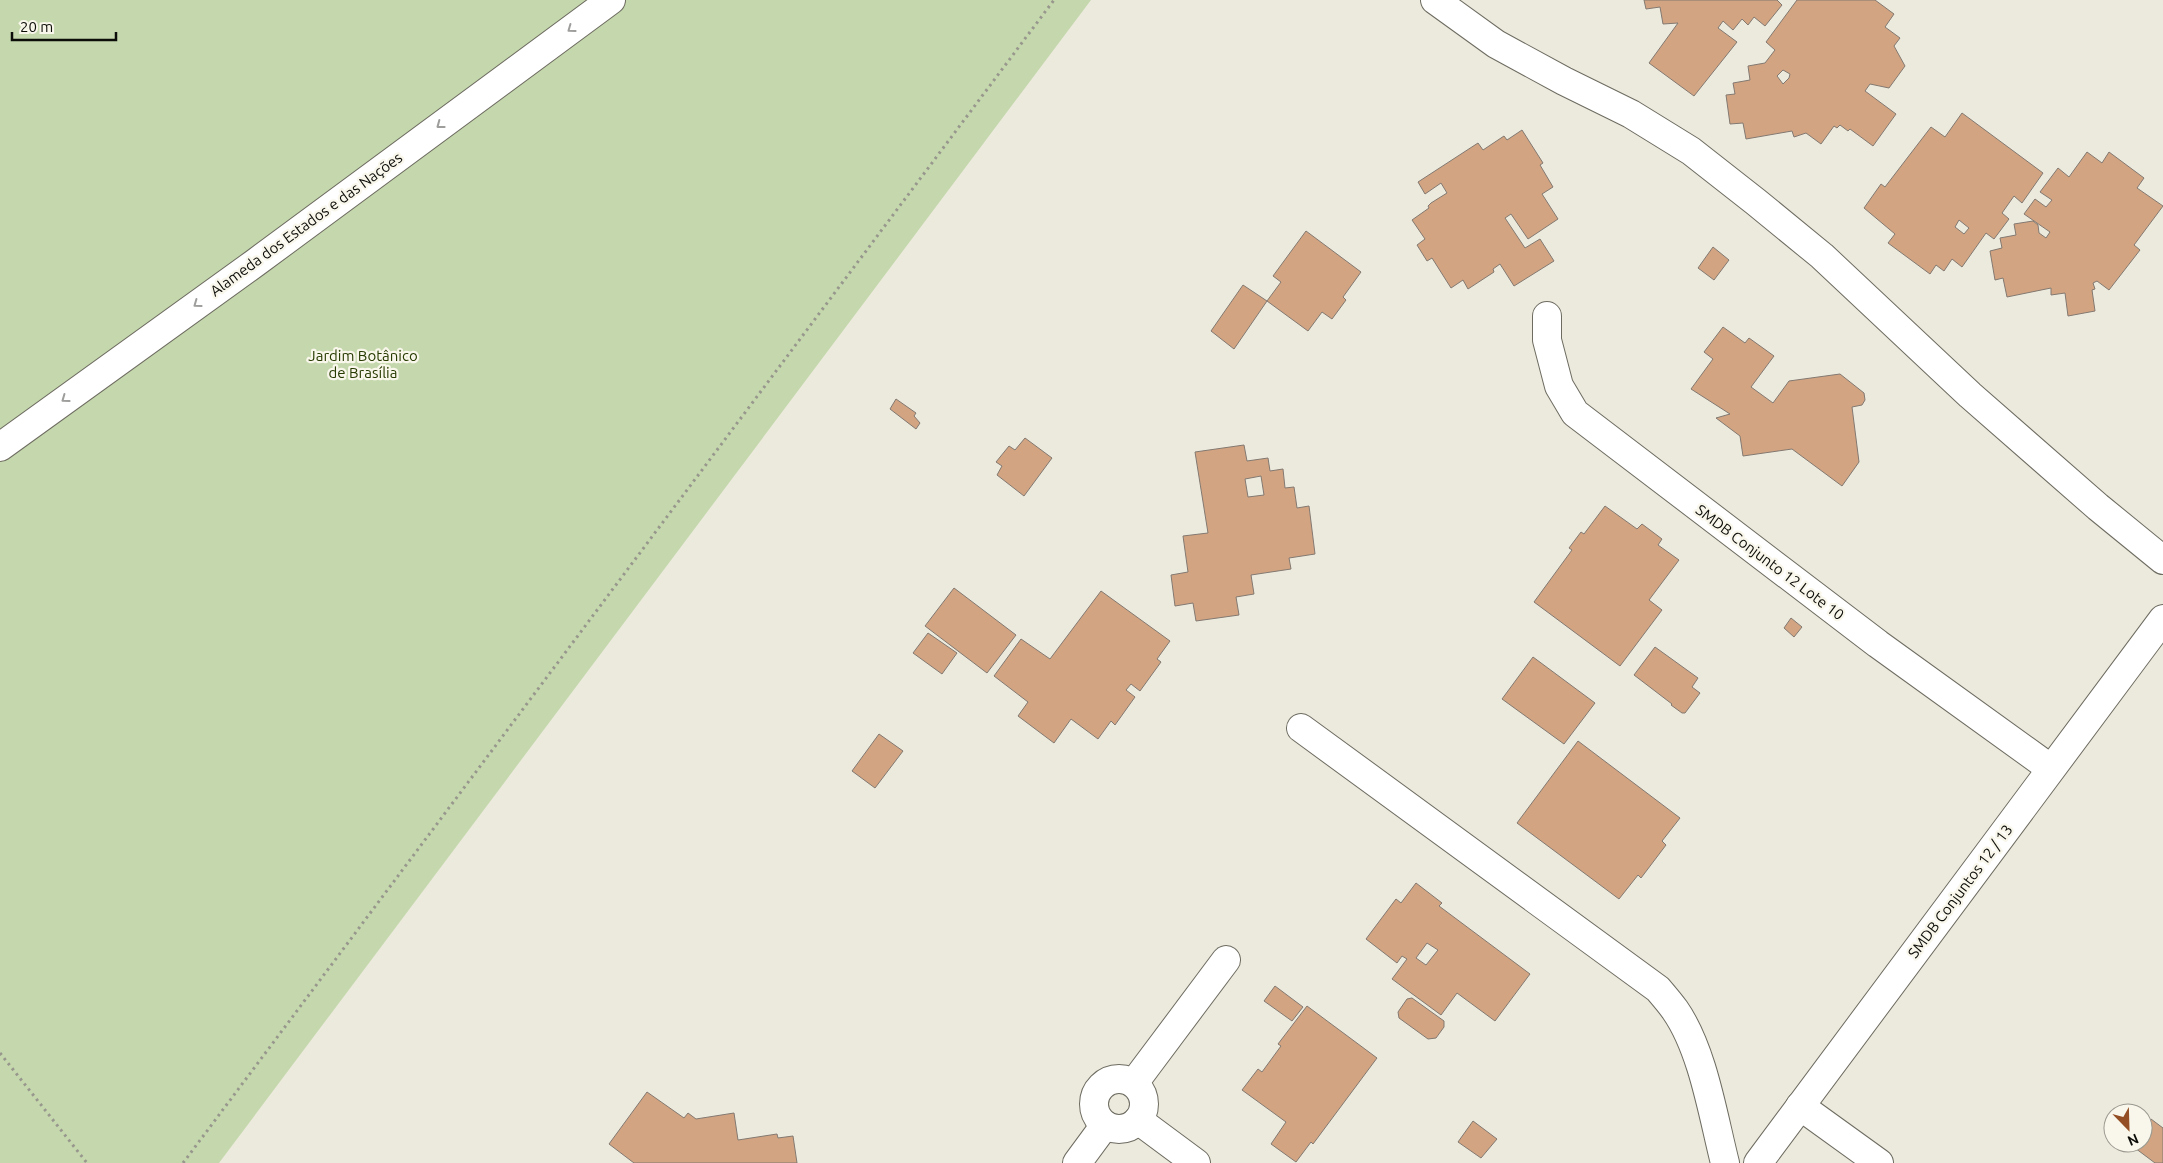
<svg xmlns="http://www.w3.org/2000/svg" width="2163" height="1163" font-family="Ubuntu,sans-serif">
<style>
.green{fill:#c5d8ad}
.building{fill:#d3a481;stroke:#837971;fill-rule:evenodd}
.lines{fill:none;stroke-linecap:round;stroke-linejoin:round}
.minor-casing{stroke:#6e6c61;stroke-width:30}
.path{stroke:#98978d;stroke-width:3;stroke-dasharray:2.5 4;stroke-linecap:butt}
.minor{stroke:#fff;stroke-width:28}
.oneway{stroke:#9e9e9c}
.labels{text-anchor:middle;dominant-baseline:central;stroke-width:4.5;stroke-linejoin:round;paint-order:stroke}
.street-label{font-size:15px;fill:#0c0c08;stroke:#f9f7eb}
.park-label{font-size:15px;fill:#273a00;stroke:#f9f7eb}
</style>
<rect width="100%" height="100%" fill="#eceadd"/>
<path class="green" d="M0,0h1091l-872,1163h-219z"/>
<g class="building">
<path d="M1644,0h133l5,5 -17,21 -11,-9 -6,8 -6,-6 -9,11 -10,-9 -5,7 19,14 -43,54 -45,-33 29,-40 -15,1 -3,-17 -14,2z"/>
<path d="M1797,0h78l19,14 -9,13 15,11 -6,8 11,20 -16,22 -19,-4 -5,7 31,23 -23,32 -23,-17 -2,2 -8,-6 -3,3 -3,-2 -13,18 -15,-11 -12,4 -2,-6 -46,8 -3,-16 -13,1 -4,-29 9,-1 -2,-11 17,-3 -2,-14 17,-3 10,-13 -9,-8zM1783,70l7,4 -1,4 -6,6 -6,-8z"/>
<path d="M1962,113l81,60 -21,30 -8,-7 -12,17 7,6 -15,20 -8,-6 -24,34 -10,-8 -8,12 -8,-6 -6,9 -42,-31 7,-9 -31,-26 17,-24 4,3 46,-60 14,10zM1959,220l10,8 -5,6 -9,-7z"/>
<path d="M1522,130l21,33 -3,2 13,22 -11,7 16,25 -30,20 -17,-25 -6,4 20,30 15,-9 14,22 -40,25 -14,-22 -7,5 1,3 -26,17 -5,-9 -12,8 -19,-30 -5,3 -10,-16 8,-6 -13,-19 17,-12 -1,-2 3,-3 16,-10 -6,-10 -16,11 -7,-12 60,-39 5,7 21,-14 3,4z"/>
<path d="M2087,152l15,11 7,-11 35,26 -7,10 26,18 -29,39 6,5 -31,40 -12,-9 -4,2 2,6 -3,1 3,21 -27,5 -3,-23 -14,2v-7l-44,9 -4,-19 -8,2 -5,-29 12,-3 -2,-10 16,-3 -2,-11 19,-3 5,4 1,8 7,5 4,-6 -26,-18 11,-15 11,8 6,-7 -12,-8 18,-24 11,9z"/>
<path d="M1306,231l55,41 -18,25 3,3 -14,19 -10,-7 -14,19 -41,-30 14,-19 -8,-6z"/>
<path d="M1713,247l16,13 -15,20 -16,-12z"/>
<path d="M1243,285l24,16 -33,48 -23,-18z"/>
<path d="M1723,327l22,16 4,-5 25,18 -23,31 22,16 16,-22 51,-7 24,19 1,7 -3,5 -10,2 7,55 -17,24 -50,-37 -49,7 -3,-20 -24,-18 14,-4 -39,-25 22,-30 -9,-7z"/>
<path d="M896,399l20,14 -2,3 6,7 -4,6 -26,-20z"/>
<path d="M1025,438l27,20 -28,38 -27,-21 5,-9 -6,-4 13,-16 6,4z"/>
<path d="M1244,445l3,16 21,-3 2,13 13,-2 2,19 9,-1 3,21 12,-2 6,48 -26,4 2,11 -40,6 3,19 -18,3 3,18 -43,6 -3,-18 -18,3 -4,-31 17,-3 -5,-36 25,-3 -13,-81zM1261,476l3,19 -16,2 -3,-18z"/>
<path d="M1605,506l32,23 5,-5 20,15 -4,6 21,15 -30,40 13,10 -42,56 -86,-64 38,-52 -3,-2 12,-16 3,2z"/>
<path d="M954,588l62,47 -29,38 -62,-47z"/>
<path d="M1101,591l69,50 -13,18 4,3 -21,29 -9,-7 -5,6 9,7 -20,28 -4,-4 -13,18 -27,-20 -17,24 -36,-27 10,-14 -34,-26 27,-37 29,20z"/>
<path d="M1791,618l11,9 -8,10 -10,-9z"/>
<path d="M928,633l29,20 -15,21 -29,-21z"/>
<path d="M1655,647l43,31 -6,9 8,6 -15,20h-3l-11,-8 1,-1 -38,-29z"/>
<path d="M1533,657l62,46 -31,41 -62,-45z"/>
<path d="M879,734l24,17 -28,37 -23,-17z"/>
<path d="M1578,741l102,77 -18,23 4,4 -25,33 -3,-3 -19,24 -102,-76z"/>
<path d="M1416,883l26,20 -3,3 91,68 -35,47 -38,-28 -16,22 -49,-36 15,-20 -5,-3 -5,7 -31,-24 30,-40 5,4zM1427,943l11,7 -12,15 -10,-7z"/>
<path d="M1275,986l28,21 -11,14 -28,-20z"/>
<path d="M1412,998l32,23v6l-8,11 -8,1 -29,-21 -1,-6 9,-13z"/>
<path d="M1307,1006l70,52 -64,86 -2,-2 -15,20 -25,-18 15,-22 -44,-32 16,-21 4,3 19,-26 -3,-2z"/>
<path d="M647,1092l37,26 4,-5 8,6 38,-6 4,27 39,-6 1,4 15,-2 4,27h-163l-25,-19z"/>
<path d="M2151,1119l12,9v35h-8l-24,-18 2,-2h10v-13z"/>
<path d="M1473,1121l24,18 -16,19 -23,-16z"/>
</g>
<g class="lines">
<defs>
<g id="minor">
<path d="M1435,0l61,44 68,37 67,33 60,37 65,51 66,54 148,139 128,112 65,53"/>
<path d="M1547,316v24l12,46 16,27 303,231 172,124"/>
<path d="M0,447l255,-184 356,-263"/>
<path d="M1301,728l357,261c6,7 12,14 17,21 28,40 38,106 50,153"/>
<circle cx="1119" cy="1104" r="25"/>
<path d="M1134,1083l92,-123"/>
<path d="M1800,1106l79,57"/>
<path d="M1138,1120l58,43"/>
<path d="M1077,1163l28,-38"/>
<path d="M1758,1163l405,-544"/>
</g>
</defs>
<use href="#minor" class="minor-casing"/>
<g class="path">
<path d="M0,1053l87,110"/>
<path d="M183,1163l871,-1163"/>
</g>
<use href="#minor" class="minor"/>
</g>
<defs><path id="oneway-chevron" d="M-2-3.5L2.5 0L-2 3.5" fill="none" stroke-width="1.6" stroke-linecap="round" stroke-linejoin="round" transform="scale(1.25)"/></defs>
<g class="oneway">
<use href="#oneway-chevron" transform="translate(571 29) rotate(144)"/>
<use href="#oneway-chevron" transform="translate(440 125) rotate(143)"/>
<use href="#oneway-chevron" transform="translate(197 304) rotate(144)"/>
<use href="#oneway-chevron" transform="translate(65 399) rotate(144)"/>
</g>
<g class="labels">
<g class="street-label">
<text transform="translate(306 224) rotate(-36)">Alameda dos Estados e das Nações</text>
<text transform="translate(1770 562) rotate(37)">SMDB Conjunto 12 Lote 10</text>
<text transform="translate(1960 891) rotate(-53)">SMDB Conjuntos 12 / 13</text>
</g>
<g class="park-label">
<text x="363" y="355">Jardim Botânico<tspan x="363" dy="17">de Brasília</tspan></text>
</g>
</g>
<g transform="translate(2128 1128) rotate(157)"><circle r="24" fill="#f9f7eb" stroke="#9a9990"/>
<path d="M0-4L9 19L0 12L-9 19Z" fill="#934e23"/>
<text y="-8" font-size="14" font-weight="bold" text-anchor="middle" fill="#0c0c08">N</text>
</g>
<path d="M12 32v8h104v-8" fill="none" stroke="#0c0c08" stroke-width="2.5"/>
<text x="20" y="32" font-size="15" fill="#0c0c08" stroke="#f9f7eb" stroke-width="4" paint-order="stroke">20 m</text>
</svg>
